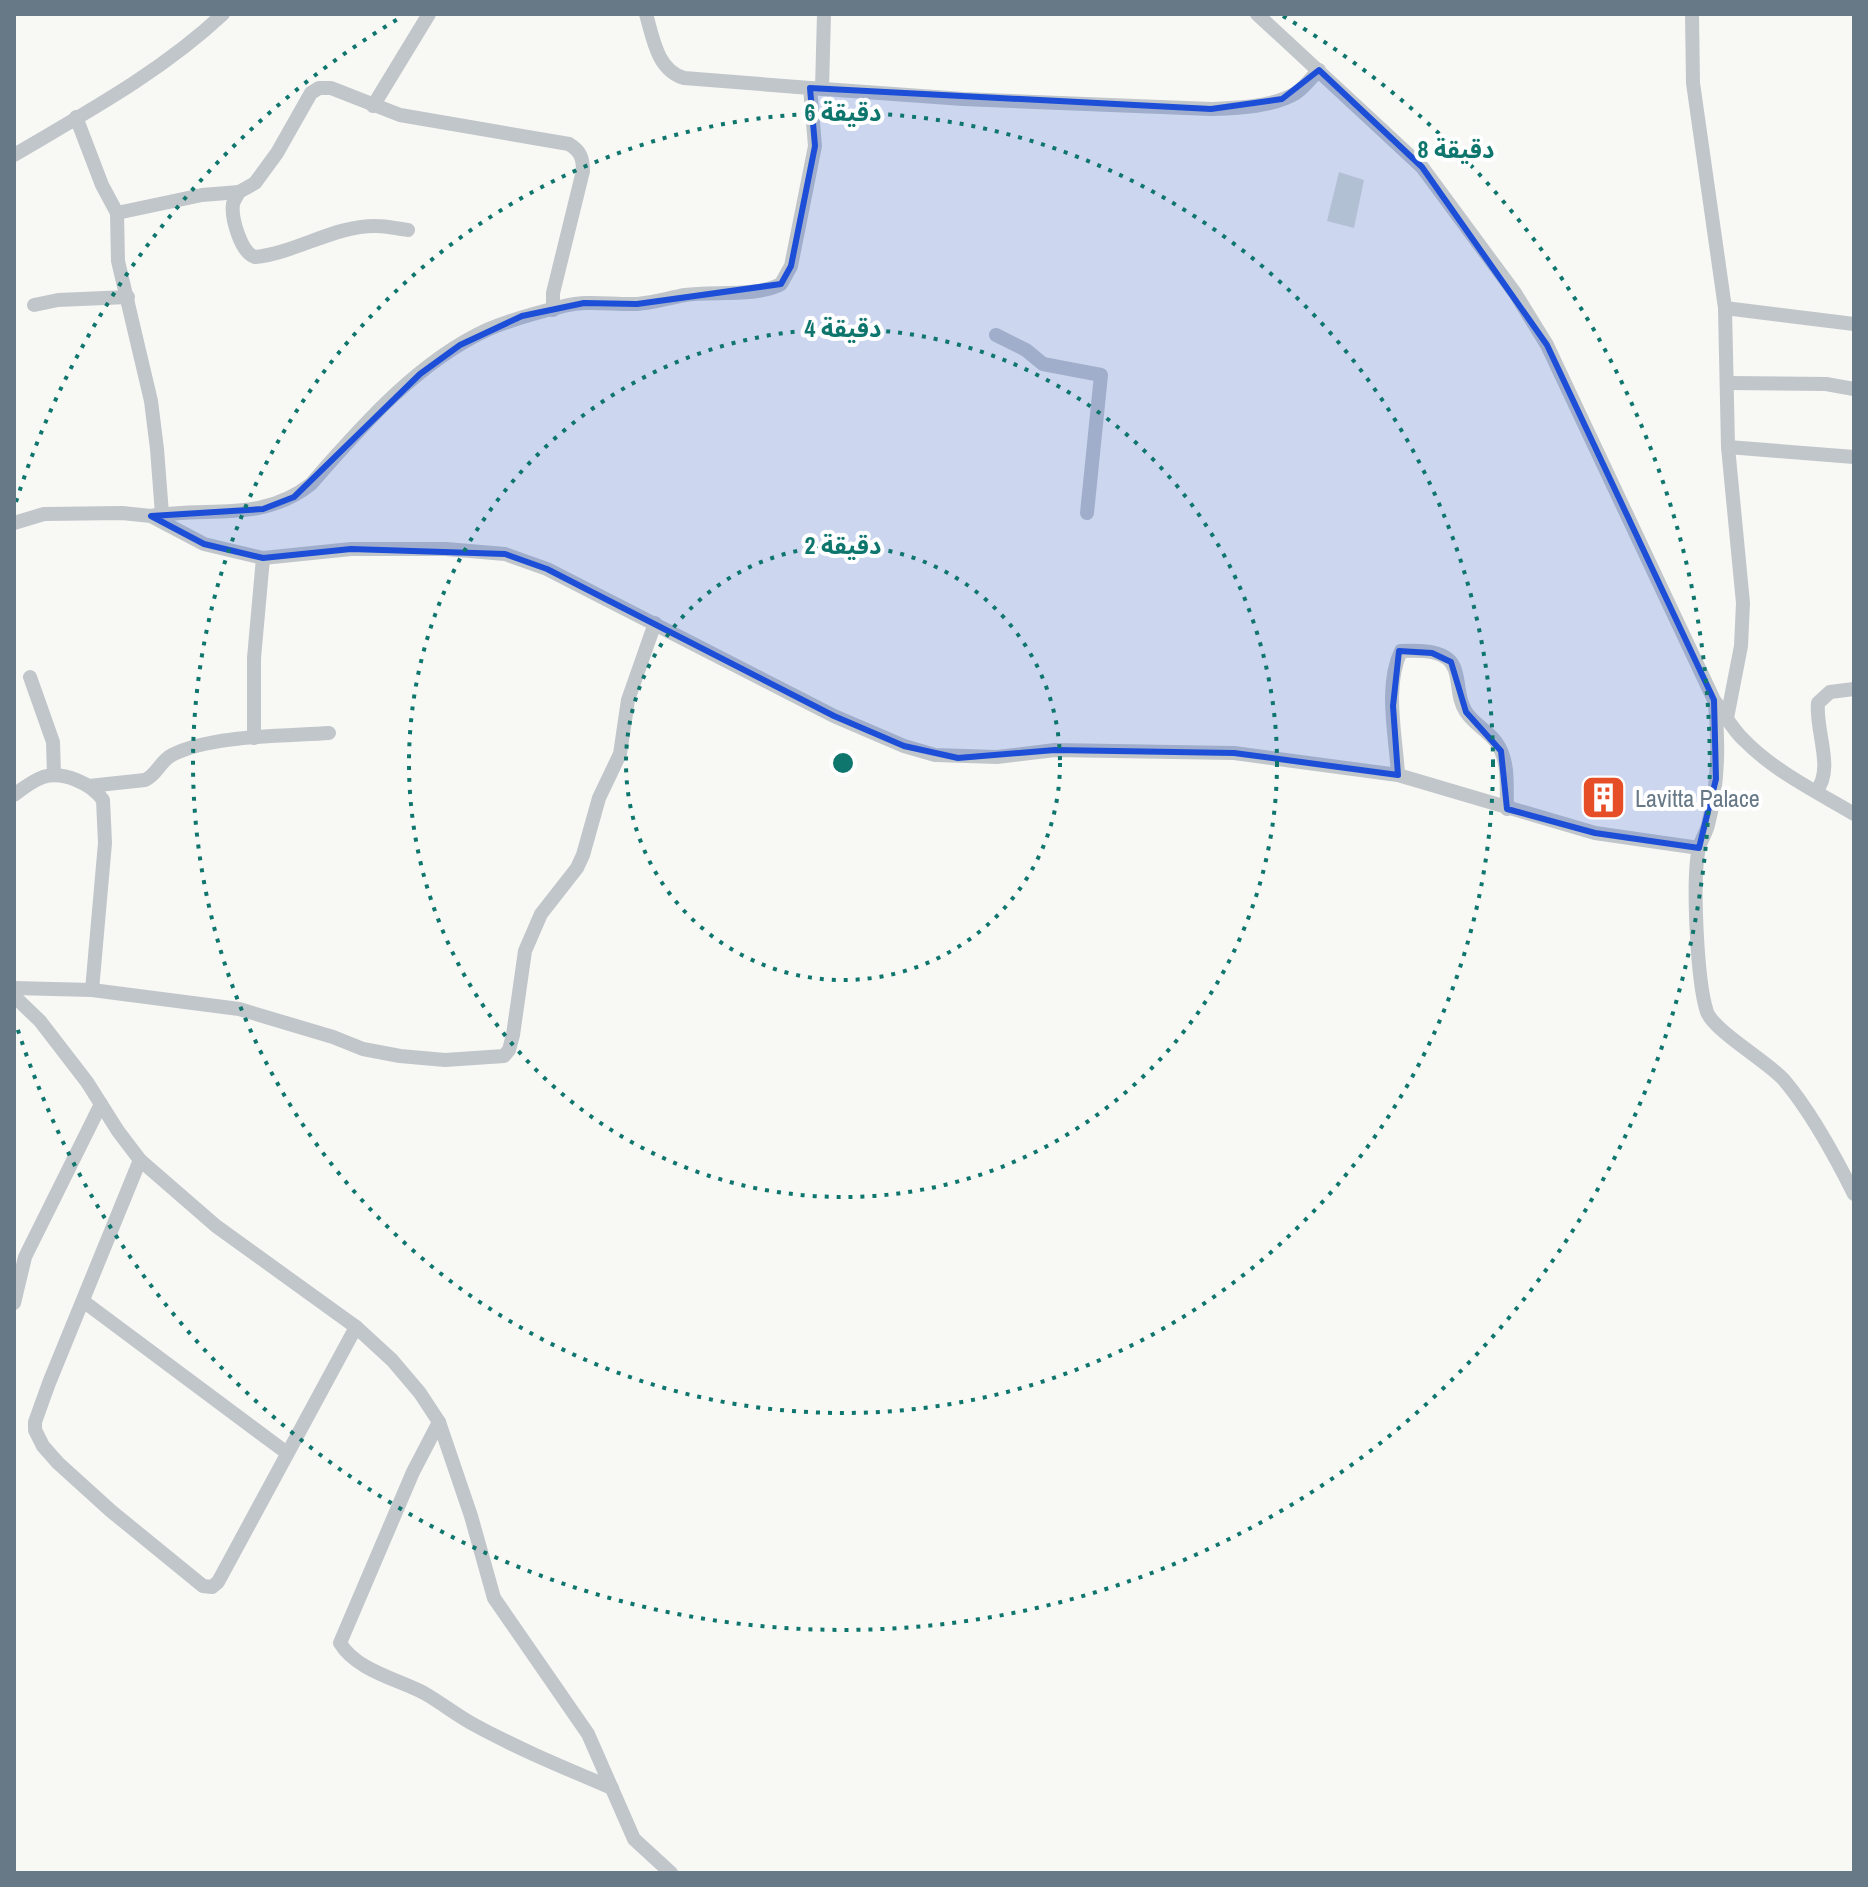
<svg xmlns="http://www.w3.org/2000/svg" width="1868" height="1887" font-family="'Archivo Narrow','Noto Sans Arabic',sans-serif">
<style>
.green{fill:#d8ddd4}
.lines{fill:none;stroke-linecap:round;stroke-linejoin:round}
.minor{stroke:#c1c6ca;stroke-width:14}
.marked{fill:#1d4ed8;fill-opacity:0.2;stroke:#1d4ed8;stroke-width:6;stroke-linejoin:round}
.ring{fill:none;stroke:#0f766e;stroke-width:4;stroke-dasharray:4 8}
.labels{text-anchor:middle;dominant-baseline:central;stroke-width:8;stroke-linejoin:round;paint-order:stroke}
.poi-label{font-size:24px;fill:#677987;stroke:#fff;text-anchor:start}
.centre{fill:#0f766e;stroke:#fff;stroke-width:4}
.ring-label{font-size:24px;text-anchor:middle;font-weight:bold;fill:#0f766e;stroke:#fff;stroke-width:8;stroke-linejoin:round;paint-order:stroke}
</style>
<rect width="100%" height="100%" fill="#f8f8f5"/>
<path class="green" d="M1339,172l25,8 -10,48 -27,-7z"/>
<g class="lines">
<g class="minor">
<path d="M1257,14l165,153 93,126 32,52 167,355c10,13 18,29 30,40 30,31 73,52 110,74"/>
<path d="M1692,14l1,69 32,225 3,139 15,156 -2,43 -14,72"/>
<path d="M810,88l153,11 248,10c27,-1 62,-2 85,-16 8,-5 16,-16 23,-23"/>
<path d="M822,89l2,-75"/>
<path d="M373,106l56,-92"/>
<path d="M76,117l26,68 15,28 1,48 33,140 6,48 5,65"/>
<path d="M14,155c73,-43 147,-83 209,-141"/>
<path d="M239,192c-2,4 -5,8 -6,12 -2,14 8,49 22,53 41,-4 80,-32 122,-31 10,0 21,3 31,4"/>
<path d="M117,213l85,-18 37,-3 16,-9 22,-30 34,-60 8,-5h12l69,27 169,29c11,7 14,13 14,27l-30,122v17"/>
<path d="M34,305l24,-5 70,-3"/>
<path d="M1725,308l129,16"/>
<path d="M996,335l30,15 17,14 58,11 -14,138"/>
<path d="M1728,383l98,1 28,5"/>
<path d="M1728,447l126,10"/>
<path d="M151,516c58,-10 111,7 160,-32 50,-57 107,-123 178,-155 24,-10 50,-17 75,-23 24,-6 49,-1 73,-2 16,-1 32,-6 48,-9 28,-4 72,2 96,-11l10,-18 24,-120 -5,-58 -126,-10c-27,-8 -31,-40 -38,-64"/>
<path d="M14,523l30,-9 78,-1 29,3 53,28 59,14 88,-9h95l59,5 42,15 287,147 70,30 31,9 62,2 58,-7 179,3 164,22 197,58 104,15"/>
<path d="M30,677l23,65 1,33"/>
<path d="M1715,704c4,40 3,82 -7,121 -2,8 -7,15 -9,23 -7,30 -2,134 8,164 8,20 60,49 77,68 28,33 51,76 70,114"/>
<path d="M254,738v-80l9,-100"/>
<path d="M1398,775c-2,-39 -14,-88 3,-124 18,-1 48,-2 54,19 5,15 2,28 11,42 8,12 22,19 30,30 14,19 10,45 11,67"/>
<path d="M89,786l56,-6c12,-5 15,-19 27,-25 39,-20 113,-19 157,-22"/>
<path d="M1816,791c19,-21 -1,-61 2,-88l12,-11 24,-3"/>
<path d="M14,795c9,-7 18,-14 29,-18 20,-6 48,6 60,23l2,43 -13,147"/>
<path d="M14,988l78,2 147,19 94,28 30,12 37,7 45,4 59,-4 5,-6 4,-15 12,-84 16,-37 36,-46 6,-13 16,-57 21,-44 8,-54 27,-77"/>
<path d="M14,996l26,25 47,61 31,49 22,29 76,66 140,101 36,33 28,33 19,29 32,94 23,82 94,136 46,105 37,34"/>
<path d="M140,1160l-91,223 -14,39v8l8,16 15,17 53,48 92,75 9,1 6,-5 138,-255"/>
<path d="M83,1301l204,152"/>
<path d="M14,1303l11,-46 76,-153"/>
<path d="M439,1422l-26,50 -73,171c16,27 57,36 84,50 16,9 31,21 47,30 45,25 94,45 141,65"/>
</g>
</g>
<path class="marked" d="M1319,70l103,97 125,178 167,355 2,79 -17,69 -104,-15 -88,-24 -6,-58 -35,-39 -15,-50 -19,-9 -33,-2 -6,55 5,69 -164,-22 -179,-3 -97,8 -54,-12 -70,-30 -287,-147 -42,-15 -154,-5 -88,9 -59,-14 -53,-28 112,-7 31,-12 126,-123 40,-29 62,-29 62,-13 53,1 144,-20 10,-18 24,-120 -5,-58 401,21 71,-10z"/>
<g class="ring">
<circle cx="843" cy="763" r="217"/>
<circle cx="843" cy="763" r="434"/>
<circle cx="843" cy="763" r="650"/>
<path d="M16 502A867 867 0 0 1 403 16M1283 16A867 867 0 1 1 16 1024"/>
</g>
<defs>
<symbol id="building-square" viewBox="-11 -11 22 22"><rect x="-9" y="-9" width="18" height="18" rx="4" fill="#e64e27" stroke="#fff"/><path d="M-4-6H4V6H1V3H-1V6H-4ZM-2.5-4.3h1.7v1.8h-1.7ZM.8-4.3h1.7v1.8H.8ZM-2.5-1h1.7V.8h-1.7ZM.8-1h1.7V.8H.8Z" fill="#fff"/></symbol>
</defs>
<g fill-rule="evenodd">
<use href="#building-square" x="1578" y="772" width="51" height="51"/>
</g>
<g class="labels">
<g class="poi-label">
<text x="1635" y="798">Lavitta Palace</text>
</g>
</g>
<circle cx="843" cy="763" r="12" class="centre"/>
<g class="ring-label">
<text x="843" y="121">6 دقيقة</text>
<text x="1456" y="158">8 دقيقة</text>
<text x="843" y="337">4 دقيقة</text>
<text x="843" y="554">2 دقيقة</text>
</g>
<rect width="1868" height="1887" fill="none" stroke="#677987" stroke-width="32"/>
</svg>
